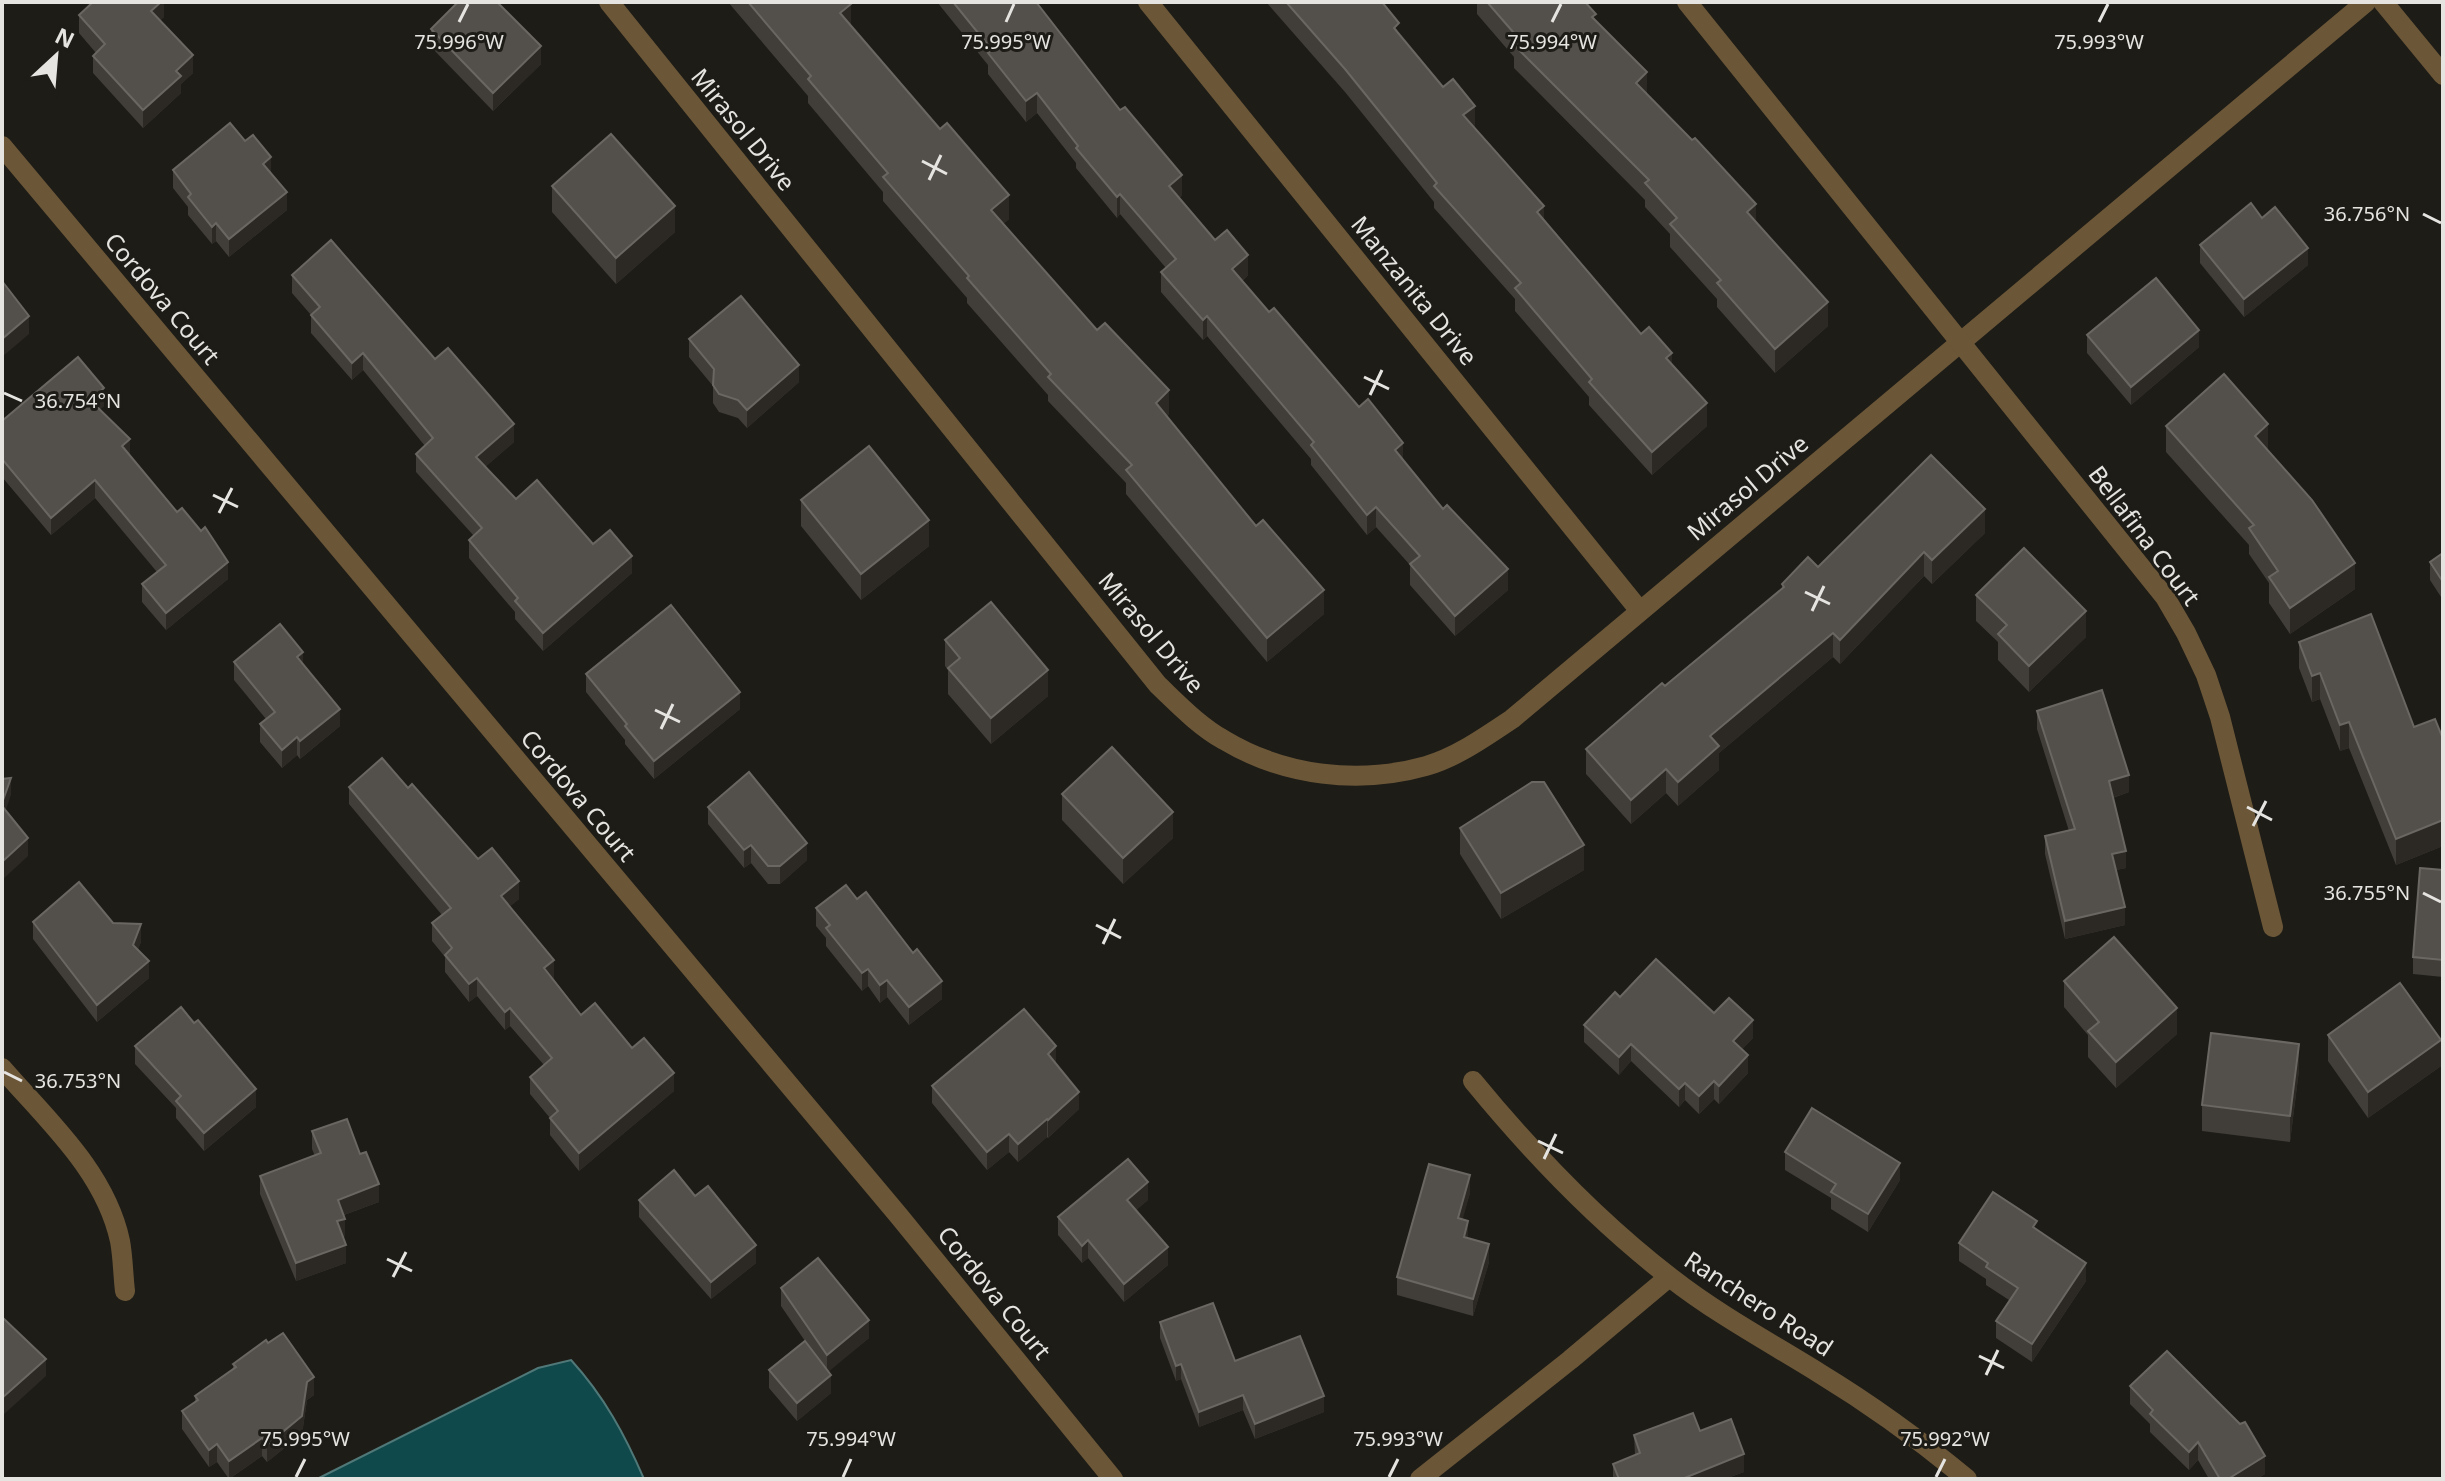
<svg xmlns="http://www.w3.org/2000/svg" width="2445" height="1481" font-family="'Noto Sans',sans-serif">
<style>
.water{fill:#0f494b;stroke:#507878;stroke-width:2}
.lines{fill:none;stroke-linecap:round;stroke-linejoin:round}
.minor{stroke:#6b5738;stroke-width:20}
.tertiary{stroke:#6b5738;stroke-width:20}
.wall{fill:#413e39}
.shaded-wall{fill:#2c2924}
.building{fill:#534f4b;stroke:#6a6762;stroke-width:2}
.ticks{fill:none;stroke:#e6e4e1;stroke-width:3}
.labels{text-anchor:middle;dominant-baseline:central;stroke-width:6;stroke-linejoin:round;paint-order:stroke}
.street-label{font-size:24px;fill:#e6e4e1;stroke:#1e1c17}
.ticks-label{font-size:20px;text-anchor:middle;fill:#e6e4e1;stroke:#1e1c17;stroke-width:6;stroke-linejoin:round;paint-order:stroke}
</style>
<rect width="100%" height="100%" fill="#1e1c17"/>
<path class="water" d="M571,1360c33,36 54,75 73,119h-327l221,-111z"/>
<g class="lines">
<g class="minor">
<path d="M609,2l549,683c21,20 41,41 66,55 60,36 135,45 202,26 31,-9 59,-29 86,-47l854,-717"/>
<path d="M1148,2l492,609"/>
<path d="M1687,2l478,595 21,36 20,42 14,42 53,210"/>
<path d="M2,146l897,1070 214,263"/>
<path d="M2,1068c45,52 103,103 118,173 3,16 3,33 5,50"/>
<path d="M1473,1081c59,72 124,140 198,197 46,36 98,64 148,95 51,31 102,68 148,106"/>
<path d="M1420,1479l150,-119 99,-83"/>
</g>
<path class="tertiary" d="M2383,2l60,73"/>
</g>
<g class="wall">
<path d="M164,2v15l-4,3 33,53 -12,11v9l-38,35 -50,-55v-17l3,-3 -17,-20v-18z"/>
<path d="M728,2h122l1,24 158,193 -6,5 166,190 -2,2 157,198 -57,48 -141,-168v-11l-78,-82v-6l-81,-92v-5l-84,-97v-9l-75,-89v-7z"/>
<path d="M937,2h99l146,193 -3,3 36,42 33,35 -6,6 161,179 105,130 -53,46 -45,-51v-20l-34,-38 -9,8 -56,-70v-6l-104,-123 -4,4 -42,-48v-20l5,-4 -46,-54 -3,4 -41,-50v-5l-39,-50 -11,9 -38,-48v-9z"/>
<path d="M1266,2h116l17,32 76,94 69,92 97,114 31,32 35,60 -55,49 -63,-70v-8l-74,-86v-12l-81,-91v-6l-89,-110z"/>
<path d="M1477,2h108l11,19 51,73 109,128 72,104 -53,47 -58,-66v-8l-47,-52v-13l-25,-27v-7l-131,-132v-11l-37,-43z"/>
<path d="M431,29l110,35 -48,47 -62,-64z"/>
<path d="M173,170l98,3 16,37 -58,47 -13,-16 -4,3 -24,-29v-8l-15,-19z"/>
<path d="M552,186l123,46 -59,52 -64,-72z"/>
<path d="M2262,218l46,47 -64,52 -44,-54v-18z"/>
<path d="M292,275l143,84 79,83 -29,25 31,32 77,45 39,29 -89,78 -28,-32v-7l-46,-54v-18l5,-4 -58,-64v-18l9,-8 -62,-76 -11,10 -41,-47v-18l-19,-22z"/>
<path d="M2087,335l112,12 -68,58 -44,-52z"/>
<path d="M689,339l110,43 -52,46 -9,-10 -19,-6 -6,-9v-17l-24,-29z"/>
<path d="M104,406l-5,4 31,45 98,124 -62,51 -24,-28v-18l15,-12 -62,-74 -44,37 -49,-58v-56z"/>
<path d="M2166,426l102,24 87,139 -65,45 -21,-31v-20l-20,-29v-9l-83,-93z"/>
<path d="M801,500l128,46 -68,54 -60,-74z"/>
<path d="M1985,533l-53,51 -8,-8 -84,88 -7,-7 -114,96v17l-41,36 -12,-13 -35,31 -45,-50v-25l196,-160v-5l36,-17z"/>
<path d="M2443,553v47l-13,-20v-18z"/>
<path d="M1976,595l110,42 -57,55 -31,-32v-18l-22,-21z"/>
<path d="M945,640l103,56 -57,48 -43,-50v-24l-3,-4z"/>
<path d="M2299,642l115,85 29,12v107l-47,19 -47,-117 -9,3 -20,-52 -8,3 -13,-34z"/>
<path d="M234,662l69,2 37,62 -40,33 -3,-4 -15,13 -22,-26v-18l6,-5 -32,-39z"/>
<path d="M586,674l154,35 -86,70 -29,-35v-4l-39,-48z"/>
<path d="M2037,711l92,81 -16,6 13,70 -10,2 9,55 -60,14 -20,-85v-18l24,-5 -32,-102z"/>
<path d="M349,787l59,1 111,111 -9,7 44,71 -1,1 28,37 51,33 42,43 -95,80 -29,-36v-17l-20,-24v-17l14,-12 -34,-39 -5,4 -28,-34 -8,6 -24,-30v-15l-13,-16v-18l10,-8 -93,-111z"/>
<path d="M1062,794l111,44 -50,46 -61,-64z"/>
<path d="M708,807l99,53 -27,24h-12l-17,-21 -7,5 -36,-44z"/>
<path d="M1460,828l124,42 -83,49 -41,-65z"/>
<path d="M2443,870v107l-30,-3v-17z"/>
<path d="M857,899l85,100 -33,26 -22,-28 -7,6 -12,-17 -6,5 -36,-45v-8l-10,-12v-18z"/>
<path d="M33,922l80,1 28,19 -3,7 11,29 -52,44 -64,-83z"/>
<path d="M2064,981l113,53 -61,54 -28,-31v-22l-24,-28z"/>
<path d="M1620,997l94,16 39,25 -11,11 6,24 -29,31 -5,-5 -15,15 -14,-14 -6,7 -48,-46 -12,14 -35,-33v-17z"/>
<path d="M194,1023l62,84 -52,44 -28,-33v-10l-41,-44v-18z"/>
<path d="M2328,1035l113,31 -73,52 -40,-57z"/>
<path d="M1056,1064l23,45 -31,29 -1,-1 -29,25 -9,-10 -22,18 -55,-67v-17z"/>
<path d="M2299,1070l-9,72 -88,-11v-26z"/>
<path d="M312,1131l67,71 -35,13 1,21 -2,1 3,26 -50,18 -36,-87v-18l55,-20 -3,-7z"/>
<path d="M1785,1152l115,28 -32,52 -37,-23v-11l-46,-28z"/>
<path d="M1470,1193l-8,26 6,19 21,24 -16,54 -76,-21v-18z"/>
<path d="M695,1196l61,67 -45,36 -72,-82v-17z"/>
<path d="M1148,1200l-12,10 32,55 -44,37 -36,-44 -6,5 -24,-28v-18z"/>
<path d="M2037,1229l49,52 -54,81 -36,-24v-17l13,-21 -23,-15v-6l-27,-18v-18z"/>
<path d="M781,1288l88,50 -41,33 3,22 -34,28 -28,-33v-18l36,-29 -24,-35z"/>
<path d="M1160,1322l75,39 89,51 -69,27 -12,-29 -44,17 -18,-48 -5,2 -16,-43z"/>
<path d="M268,1343l46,52 -7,5 -5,34 -35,28 -5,-6 -33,23 -12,-17 -8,5 -27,-38v-18l13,-9v-6l38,-27v-5z"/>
<path d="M2130,1386l135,88 -8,5h-48l-11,-19 -9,10 -39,-38v-8l-20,-20z"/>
<path d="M1700,1431l44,41 -19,7h-112v-15l22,-9 -1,-20z"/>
</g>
<g class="shaded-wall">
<path d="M161,2h3v15l-13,12v-18z"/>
<path d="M851,4v24l-11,-15z"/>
<path d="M541,46v18l-48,47v-18z"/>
<path d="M193,55v18l-12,11v9l-38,35v-18l33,-39z"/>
<path d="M1647,72v24l-11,-13z"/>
<path d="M1037,93v20l-11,9v-21z"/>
<path d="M1475,106v22l-12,-13z"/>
<path d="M271,157v17l-8,-10z"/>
<path d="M1182,175v20l-13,11v-20z"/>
<path d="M287,192v18l-58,47v-18z"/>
<path d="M1120,194v20l-3,4v-21z"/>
<path d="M1009,195v24l-18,15v-24z"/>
<path d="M1756,204v24l-9,-16z"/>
<path d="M675,206v26l-59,52v-26z"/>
<path d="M1544,206v23l-7,-17z"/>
<path d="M216,223v18l-4,3v-17z"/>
<path d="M2308,248v17l-64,52v-18z"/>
<path d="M1248,255v20l-16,14v-20z"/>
<path d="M1828,302v24l-53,47v-24z"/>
<path d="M29,316v18l-27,23v-18z"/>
<path d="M1207,316v20l-4,4v-20z"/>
<path d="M2199,330v17l-68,58v-18z"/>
<path d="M363,353v17l-11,10v-17z"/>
<path d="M1672,353v23l-6,-18z"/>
<path d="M799,365v17l-52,46v-18z"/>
<path d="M104,388v18l-14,12v-18z"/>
<path d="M1169,390v24l-13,13v-24z"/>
<path d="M1707,403v23l-55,49v-23z"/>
<path d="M514,424v18l-38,33v-18z"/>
<path d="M2268,424v26l-13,-14z"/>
<path d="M130,439v18l-8,-11z"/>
<path d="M1403,443v20l-8,-13z"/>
<path d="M95,480v18l-44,37v-17z"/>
<path d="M1376,507v20l-9,8v-20z"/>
<path d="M1985,509v24l-53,51v-24z"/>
<path d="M929,520v26l-68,54v-26z"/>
<path d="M1924,552v24l-84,88v-24z"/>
<path d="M632,556v17l-89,78v-18z"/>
<path d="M228,562v17l-62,51v-17z"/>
<path d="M2355,563v26l-65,45v-26z"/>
<path d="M1508,569v21l-53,46v-20z"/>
<path d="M1324,590v24l-57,48v-24z"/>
<path d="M2086,611v26l-57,55v-26z"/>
<path d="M1833,633v24l-114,96v17l-41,36v-24l32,-46z"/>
<path d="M303,652v18l-6,-13z"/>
<path d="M1048,670v26l-57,48v-26z"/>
<path d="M2320,673v26l-8,3v-26z"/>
<path d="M740,692v17l-86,70v-18z"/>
<path d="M340,709v17l-40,33v-18z"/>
<path d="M2349,722v26l-9,3v-26z"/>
<path d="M297,737v18l-15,13v-18z"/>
<path d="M1666,769v24l-35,31v-24z"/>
<path d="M2129,775v17l-20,7v-18z"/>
<path d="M11,778v17l-9,26v-18z"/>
<path d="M1173,812v26l-50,46v-26z"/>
<path d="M2443,820v26l-47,19v-26z"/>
<path d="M28,838v18l-26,24v-18z"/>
<path d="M807,843v17l-27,24v-18z"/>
<path d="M751,845v18l-7,5v-18z"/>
<path d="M1584,845v25l-83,49v-26z"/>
<path d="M2126,851v17l-14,3v-17z"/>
<path d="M519,881v18l-18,15v-18z"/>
<path d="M2125,907v18l-60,14v-18z"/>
<path d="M141,924v18l-8,20v-17z"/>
<path d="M554,960v17l-10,9v-18z"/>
<path d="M149,961v17l-52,44v-17z"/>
<path d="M868,969v17l-6,5v-18z"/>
<path d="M477,978v18l-8,6v-18z"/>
<path d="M887,980v17l-7,6v-18z"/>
<path d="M942,981v18l-33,26v-18z"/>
<path d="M510,1008v18l-5,4v-18z"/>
<path d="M2177,1008v26l-61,54v-26z"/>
<path d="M1753,1020v18l-20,21v-18z"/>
<path d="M2441,1040v26l-73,52v-26z"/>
<path d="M1631,1044v17l-12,14v-18z"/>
<path d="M2299,1044v26l-9,72v-26z"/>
<path d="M1056,1046v18l-8,-10z"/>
<path d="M1748,1055v18l-29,31v-18z"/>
<path d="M674,1073v18l-95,80v-18z"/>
<path d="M1714,1081v18l-15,15v-18z"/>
<path d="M1685,1083v17l-6,7v-18z"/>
<path d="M256,1089v18l-52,44v-18z"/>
<path d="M1079,1092v17l-31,29v-18z"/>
<path d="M1047,1119v18l-29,25v-18z"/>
<path d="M1009,1134v18l-22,18v-18z"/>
<path d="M1900,1163v17l-32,52v-18z"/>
<path d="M1470,1175v18l-12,43v-18z"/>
<path d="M1148,1182v18l-21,18v-18z"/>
<path d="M379,1184v18l-41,15v-17z"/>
<path d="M345,1219v17l-8,3v-18z"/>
<path d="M1468,1221v18l-4,-2z"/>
<path d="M1088,1240v18l-6,5v-17z"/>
<path d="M1489,1244v18l-16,54v-17z"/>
<path d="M346,1245v18l-50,18v-18z"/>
<path d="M756,1245v18l-45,36v-17z"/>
<path d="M1168,1247v18l-44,37v-18z"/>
<path d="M2086,1263v18l-54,81v-18z"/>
<path d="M869,1320v18l-42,35v-18z"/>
<path d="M46,1359v17l-44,40v-18z"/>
<path d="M1181,1364v15l-5,2v-15z"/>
<path d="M831,1375v18l-34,28v-18z"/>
<path d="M314,1377v18l-7,5 -5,34 -35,28v-17l40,-63z"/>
<path d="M1243,1395v15l-44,17v-15z"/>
<path d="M1324,1396v16l-69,27v-15z"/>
<path d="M262,1438v18l-33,23v-18z"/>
<path d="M2198,1442v18l-9,10v-18z"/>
<path d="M217,1444v18l-8,5v-17z"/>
<path d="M1744,1454v18l-19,7h-43z"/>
<path d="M2265,1456v18l-8,5h-29z"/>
</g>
<g class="building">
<path d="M93,2h68l-10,9 42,44 -17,16 5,5 -38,34 -50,-54 12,-12 -26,-29z"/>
<path d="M458,2h39l44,44 -48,47 -62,-64z"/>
<path d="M748,2h102l1,2 -11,9 100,116 7,-6 62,72 -18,15 106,120 8,-7 64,67 -13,13 100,123 7,-6 61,70 -57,48 -141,-168 6,-5 -84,-88 3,-3 -84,-96 2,-2 -86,-99 5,-4 -80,-94 3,-3z"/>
<path d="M953,2h83l84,108 5,-3 57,68 -13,11 46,54 12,-10 21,25 -16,14 37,43 5,-4 85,99 9,-8 35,44 -8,7 48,59 4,-4 61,64 -53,47 -45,-52 10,-8 -44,-49 -9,8 -56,-70 3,-3 -107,-126 -4,4 -42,-48 15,-13 -56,-65 -3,3 -41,-49 2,-2 -41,-53 -11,8 -38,-48 4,-3z"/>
<path d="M1286,2h96l17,21 -5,5 49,59 10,-8 22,27 -12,9 81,91 -7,6 104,122 8,-7 23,26 -6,5 41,45 -55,49 -63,-70 3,-3 -77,-91 6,-5 -87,-97 3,-3 -92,-114z"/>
<path d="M1487,2h98l11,12 -4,3 55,55 -11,11 56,57 3,-2 61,66 -9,8 81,90 -53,47 -58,-66 4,-3 -51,-56 7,-6 -32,-35 4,-3 -135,-135 6,-5z"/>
<path d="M230,123l15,18 8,-6 18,22 -8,7 24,28 -58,47 -13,-16 -4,4 -24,-30 3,-3 -18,-24z"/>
<path d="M611,134l64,72 -59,52 -64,-72z"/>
<path d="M2251,203l11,15 13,-11 33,41 -64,51 -44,-54z"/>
<path d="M331,240l104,119 13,-11 66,76 -38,33 40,42 21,-19 56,64 17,-14 22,26 -89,77 -28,-32 3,-3 -49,-58 13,-12 -66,-74 17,-16 -70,-85 -11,10 -41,-48 9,-8 -28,-32z"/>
<path d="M2156,278l43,52 -68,57 -44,-52z"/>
<path d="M2,281l27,35 -27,23z"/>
<path d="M741,296l58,69 -52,45 -9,-10 -19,-6 -6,-9 1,-16 -25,-30z"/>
<path d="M78,357l26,31 -14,12 40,39 -8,7 55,66 5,-4 19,23 4,-4 23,35 -62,51 -24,-29 24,-19 -71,-85 -44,38 -49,-59v-38z"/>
<path d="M2224,374l44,50 -13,12 57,64 43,63 -65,45 -21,-31 9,-6 -29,-43 5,-3 -88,-99z"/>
<path d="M869,446l60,74 -68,54 -60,-74z"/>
<path d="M1931,455l54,54 -53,51 -8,-8 -84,88 -7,-7 -123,103 9,10 -41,36 -12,-13 -35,31 -45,-51 76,-66 3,3 119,-99 -2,-3 26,-27 10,10z"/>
<path d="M2024,548l62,63 -57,55 -31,-32 9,-9 -31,-30z"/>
<path d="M2443,553v29l-13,-20z"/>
<path d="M991,602l57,68 -57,48 -43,-50 12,-10 -15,-18z"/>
<path d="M671,605l69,87 -86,69 -29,-35 2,-2 -41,-50z"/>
<path d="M2371,614l43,113 21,-8 8,20v81l-47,19 -47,-117 -9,3 -20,-52 -8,3 -13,-34z"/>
<path d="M280,624l23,28 -6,5 43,52 -40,32 -3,-4 -15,13 -22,-26 15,-12 -41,-50z"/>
<path d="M2102,690l27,85 -20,6 17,70 -14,3 13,53 -60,14 -20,-85 30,-7 -38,-118z"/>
<path d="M1112,747l61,65 -50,46 -61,-64z"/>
<path d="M382,758l26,30 4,-4 66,75 14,-11 27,33 -18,15 53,64 -10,8 37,47 14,-12 37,45 12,-10 30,35 -95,80 -29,-35 8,-7 -28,-34 22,-19 -42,-50 -5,4 -28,-34 -8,6 -24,-29 7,-7 -20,-25 19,-15 -102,-121z"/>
<path d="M749,772l58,71 -27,23h-12l-17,-21 -7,5 -36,-43z"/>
<path d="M11,778l-9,25v-24z"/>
<path d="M1532,782h12l40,63 -83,48 -41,-65z"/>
<path d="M2,806l26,32 -26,24z"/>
<path d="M2420,868l23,2v90l-30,-3z"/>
<path d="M79,882l34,41 28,1 -8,21 16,16 -52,44 -64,-83z"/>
<path d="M846,885l11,14 9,-7 47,61 4,-4 25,32 -33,26 -22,-27 -7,5 -12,-16 -6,4 -36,-45 4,-3 -14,-17z"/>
<path d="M2114,937l63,71 -61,54 -28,-31 11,-9 -35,-41z"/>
<path d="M1656,959l58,54 15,-15 24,22 -20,21 15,14 -29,31 -5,-5 -15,15 -14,-13 -6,6 -48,-45 -12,13 -35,-32 31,-33 5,5z"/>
<path d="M2400,983l41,57 -73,52 -40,-57z"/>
<path d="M181,1007l13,16 4,-3 58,69 -52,44 -28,-32 5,-5 -46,-50z"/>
<path d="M1024,1009l32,37 -8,8 31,38 -31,28 -1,-1 -29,25 -9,-10 -22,18 -55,-66z"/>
<path d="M2211,1033l88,11 -9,72 -88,-11z"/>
<path d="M1812,1108l88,55 -32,51 -37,-22 5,-8 -51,-32z"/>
<path d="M347,1119l13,35 6,-2 13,32 -41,16 7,19 -8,2 9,24 -50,18 -36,-87 61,-23 -9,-22z"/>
<path d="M1128,1159l20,23 -21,18 41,47 -44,37 -36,-44 -6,6 -24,-29z"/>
<path d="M1429,1164l41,11 -12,43 10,3 -4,16 25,7 -16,55 -76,-22z"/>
<path d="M674,1170l21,26 13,-10 48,59 -45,37 -72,-82z"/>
<path d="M1993,1192l44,29 -4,6 53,36 -54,81 -36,-23 22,-33 -32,-21 2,-4 -29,-20z"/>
<path d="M818,1258l51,62 -42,35 -46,-67z"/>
<path d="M1213,1303l22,58 65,-25 24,60 -69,28 -12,-29 -44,17 -18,-48 -5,2 -16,-44z"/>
<path d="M2,1317l44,42 -44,39z"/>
<path d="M283,1333l31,44 -7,5 -5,34 -35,29 -5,-7 -33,23 -12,-17 -8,6 -27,-39 16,-11 -3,-4 41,-29 -3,-3 33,-24 2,3z"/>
<path d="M805,1341l26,34 -34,28 -28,-33z"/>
<path d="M2167,1351l73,73 5,-2 20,34 -37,23h-8l-22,-37 -9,10 -39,-38 3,-4 -23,-24z"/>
<path d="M1693,1413l7,18 31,-12 13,35 -62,25h-63l-6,-15 27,-11 -6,-18z"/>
</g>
<path class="ticks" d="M459,22l9,-18M1006,22l8,-18M1552,22l9,-18M2099,22l9,-18M922,161l25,13M929,180l12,-25M2423,214l18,9M1364,377l25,12M4,393l18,8M1370,395l12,-25M213,495l25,12M219,513l13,-25M1805,592l25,12M1812,611l12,-25M655,710l25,12M661,729l12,-25M2247,807l25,13M2253,826l13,-25M2423,893l18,9M1096,925l25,13M1103,944l12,-25M4,1072l18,9M1538,1141l25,12M1544,1159l12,-25M387,1259l25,12M393,1277l13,-25M1979,1356l25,12M1986,1375l12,-25M296,1477l9,-18M843,1477l8,-18M1389,1477l9,-18M1936,1477l9,-18"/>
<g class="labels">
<g class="street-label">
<text transform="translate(744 129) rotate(51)">Mirasol Drive</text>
<text transform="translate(1415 290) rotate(51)">Manzanita Drive</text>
<text transform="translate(163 298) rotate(50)">Cordova Court</text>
<text transform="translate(1747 487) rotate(-40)">Mirasol Drive</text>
<text transform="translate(2145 535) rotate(53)">Bellafina Court</text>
<text transform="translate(1152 632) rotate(50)">Mirasol Drive</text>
<text transform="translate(579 795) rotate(50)">Cordova Court</text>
<text transform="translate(995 1292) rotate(51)">Cordova Court</text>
<text transform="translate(1759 1303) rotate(33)">Ranchero Road</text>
</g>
</g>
<g class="ticks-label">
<text x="459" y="49">75.996°W</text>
<text x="1006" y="49">75.995°W</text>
<text x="1552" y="49">75.994°W</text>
<text x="2099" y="49">75.993°W</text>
<text x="2367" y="221">36.756°N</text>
<text x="78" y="408">36.754°N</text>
<text x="2367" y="900">36.755°N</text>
<text x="78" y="1088">36.753°N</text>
<text x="305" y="1446">75.995°W</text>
<text x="851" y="1446">75.994°W</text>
<text x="1398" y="1446">75.993°W</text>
<text x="1945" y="1446">75.992°W</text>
</g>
<rect width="2445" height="1481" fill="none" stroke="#e6e4e1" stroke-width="8"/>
<g transform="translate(56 56) rotate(26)" stroke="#1e1c17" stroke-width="6" paint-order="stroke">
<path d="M0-6L14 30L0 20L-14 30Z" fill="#e6e4e1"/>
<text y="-12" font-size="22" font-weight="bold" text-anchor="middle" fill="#e6e4e1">N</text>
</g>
</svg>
